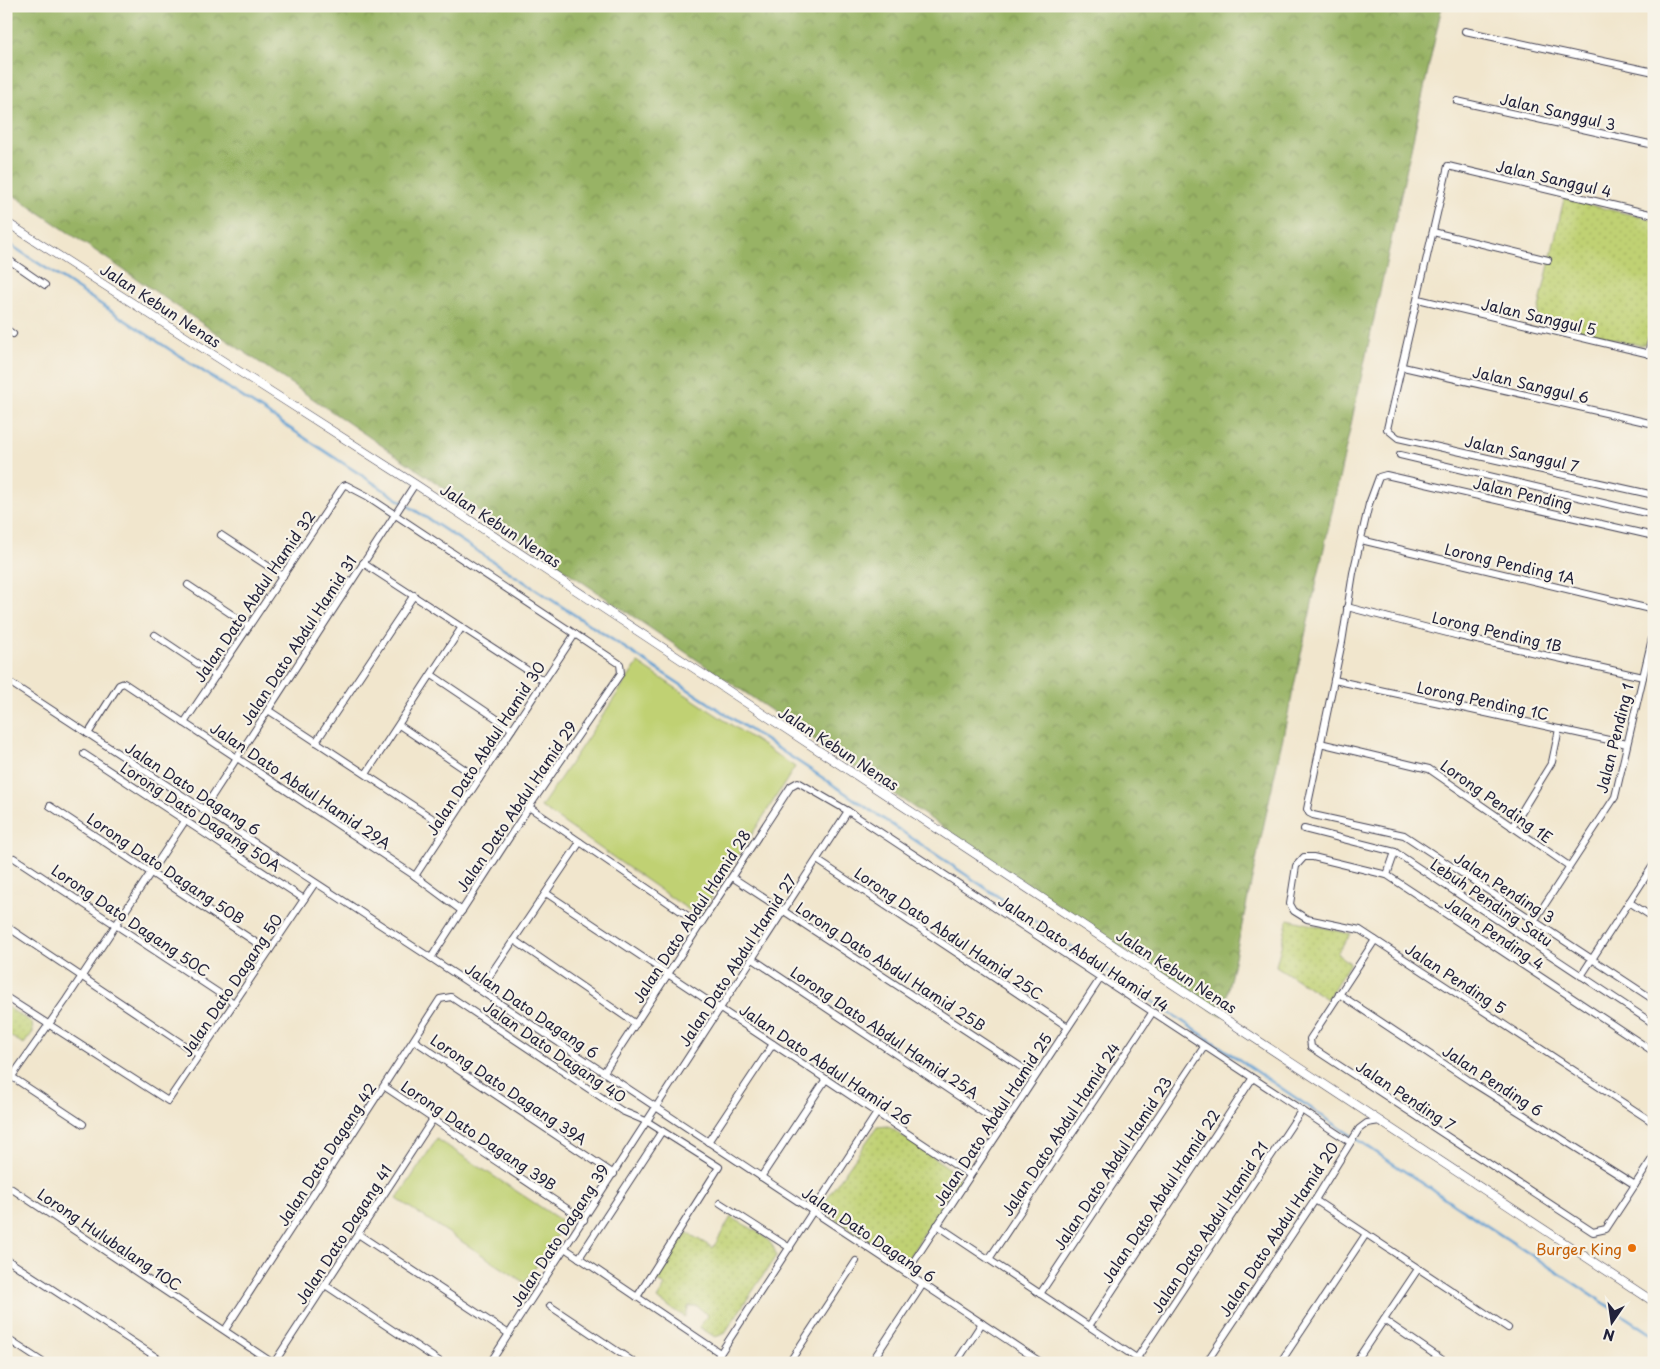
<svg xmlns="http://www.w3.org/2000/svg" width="1660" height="1369" font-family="'Playpen Sans',sans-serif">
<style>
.grass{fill:#c0d173;stroke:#717a57}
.forest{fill:url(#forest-crowns);stroke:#5d6a50}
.park{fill:url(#park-dots);stroke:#717a57}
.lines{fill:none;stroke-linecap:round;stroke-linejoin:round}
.stream{stroke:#619fd2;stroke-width:2.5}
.minor-casing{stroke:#413f51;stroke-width:8}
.tertiary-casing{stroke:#413f51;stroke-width:9}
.minor{stroke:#fff;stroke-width:6}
.tertiary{stroke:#fff;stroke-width:8}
.food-dot{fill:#e8710a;stroke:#f7f3e8;stroke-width:2}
.labels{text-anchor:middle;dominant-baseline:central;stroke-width:4.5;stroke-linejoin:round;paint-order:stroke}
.street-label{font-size:15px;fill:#22223b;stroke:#f7f3e8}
.food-label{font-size:15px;fill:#c56008;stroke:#f7f3e8;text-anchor:end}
</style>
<defs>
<pattern id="forest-crowns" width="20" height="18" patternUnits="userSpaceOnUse" patternTransform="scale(1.25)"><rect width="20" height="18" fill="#98b365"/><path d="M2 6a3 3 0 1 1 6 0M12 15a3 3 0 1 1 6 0" fill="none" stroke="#7c9154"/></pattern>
<pattern id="park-dots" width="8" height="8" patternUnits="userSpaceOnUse" patternTransform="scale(1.25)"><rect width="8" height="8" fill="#c0d173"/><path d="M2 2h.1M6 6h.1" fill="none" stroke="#a5b364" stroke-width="1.8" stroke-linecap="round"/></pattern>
</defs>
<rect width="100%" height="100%" fill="#f7f3e8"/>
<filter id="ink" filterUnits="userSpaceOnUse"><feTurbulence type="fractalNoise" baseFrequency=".02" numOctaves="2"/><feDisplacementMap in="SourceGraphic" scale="10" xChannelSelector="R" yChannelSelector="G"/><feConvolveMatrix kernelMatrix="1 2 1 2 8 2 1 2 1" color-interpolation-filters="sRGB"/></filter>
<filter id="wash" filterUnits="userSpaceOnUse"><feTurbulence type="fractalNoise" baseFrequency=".0096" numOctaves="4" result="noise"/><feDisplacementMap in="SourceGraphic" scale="20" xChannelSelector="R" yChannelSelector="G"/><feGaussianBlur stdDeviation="1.12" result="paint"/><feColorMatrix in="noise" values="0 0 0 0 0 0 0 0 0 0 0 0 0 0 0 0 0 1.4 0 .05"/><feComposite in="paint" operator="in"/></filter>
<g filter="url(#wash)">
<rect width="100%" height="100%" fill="#f1e6cd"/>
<g class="grass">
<path d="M638,663l157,104 -96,150 -158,-110z"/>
<path d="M437,1139l128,84 -40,60 -128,-84z"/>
</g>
<path class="forest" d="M6,6h1436l-220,1011 -1216,-827z"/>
<g class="park">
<path d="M1564,199l90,21c0,28 6,98 -6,120 -2,4 -5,5 -9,5l-103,-24z"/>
<path d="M1288,919l63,15 -14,19 13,10 -23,36 -51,-33z"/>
<path d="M6,1006l26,17 1,9 -9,12 -18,-10z"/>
<path d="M888,1126l68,47 3,7 -54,83 -80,-50 -3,-8 55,-78z"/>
<path d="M731,1217c14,9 44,20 45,39l-52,78 -9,3 -16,-10 9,-12 -11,-9h-8l-4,11 -28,-18 8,-13 -9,-6 30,-48 27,16z"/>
</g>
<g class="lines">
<path class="stream" d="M6,242l811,532 566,383 271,179"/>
</g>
</g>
<g filter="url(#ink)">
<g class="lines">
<defs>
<g id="minor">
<path d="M1465,31l189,41"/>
<path d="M1457,101l197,44"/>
<path d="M1654,215l-206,-49 -61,263 11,9 256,57"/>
<path d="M1433,232l115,28"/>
<path d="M6,258l39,27"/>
<path d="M1418,299l236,56"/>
<path d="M6,329l7,5"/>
<path d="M1648,354l6,-24"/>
<path d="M1403,367l251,57"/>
<path d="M1400,455l254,60"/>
<path d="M221,535l62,41"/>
<path d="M1654,536l-268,-61 -7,2 -10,27 -16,69 -11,69 -35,167 2,4 4,2 91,20 250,165"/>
<path d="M1361,540l293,70"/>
<path d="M363,563l181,118"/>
<path d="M188,585l61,41"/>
<path d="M1347,607l112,29 184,41"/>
<path d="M155,635l61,41"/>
<path d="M432,675l80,54"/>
<path d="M6,680l425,278 611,405"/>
<path d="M1334,680l293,64"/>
<path d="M268,710l179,118"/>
<path d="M184,723l159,-237 3,-1 21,11 253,168 1,9 -92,134 -98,151"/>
<path d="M399,725l80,54"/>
<path d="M88,734l31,-49 5,-2 291,193 47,35"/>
<path d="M316,742l98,-147"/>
<path d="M1320,743l109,26 140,97"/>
<path d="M84,754l220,145"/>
<path d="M366,774l96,-147"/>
<path d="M50,806l219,145"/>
<path d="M529,807l172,118"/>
<path d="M203,810l212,-326"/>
<path d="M1512,827l40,-65 7,-33"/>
<path d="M1304,829l91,23 259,172"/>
<path d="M14,858l220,145"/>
<path d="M817,860l251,167"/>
<path d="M1387,875l8,-23"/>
<path d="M415,876l160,-242"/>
<path d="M732,877l303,199"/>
<path d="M546,893l424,282"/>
<path d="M1629,902l25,16"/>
<path d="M1534,921l81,-124 39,-167"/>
<path d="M6,926l193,129"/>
<path d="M514,940l122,84"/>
<path d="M1375,940l-65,99 1,8 282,185 13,-3 48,-73"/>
<path d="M753,959l250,167"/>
<path d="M1581,976l73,-112"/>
<path d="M480,990l100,-148"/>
<path d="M1339,994l131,87 165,104"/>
<path d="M6,997l162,104 147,-218"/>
<path d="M415,1041l199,133"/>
<path d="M1654,1052l-267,-177 -74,-18h-9l-8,9 -6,38 4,7 13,8 53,11 294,193"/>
<path d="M604,1072l187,-286 7,-4 50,29 502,331"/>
<path d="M12,1077l71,47"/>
<path d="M6,1085l60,-85 119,-179"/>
<path d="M385,1087l199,133"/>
<path d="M708,1142l65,-98"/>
<path d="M761,1177l65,-98"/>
<path d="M6,1185l267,178"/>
<path d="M1315,1200l193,128"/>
<path d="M720,1203l70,45"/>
<path d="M937,1225l207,138"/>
<path d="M358,1234l151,100"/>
<path d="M566,1249l154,104"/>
<path d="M579,1258l83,-127"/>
<path d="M6,1259l153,100"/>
<path d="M989,1259l163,-246"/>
<path d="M906,1273l194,-294"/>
<path d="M325,1285l117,78"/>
<path d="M1040,1294l164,-247"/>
<path d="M550,1306l85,57"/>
<path d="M1384,1320l63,43"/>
<path d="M1089,1326l163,-247"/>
<path d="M225,1330l215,-331 11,-2 171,114 26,11 71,45 -82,130"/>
<path d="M6,1338l38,25"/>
<path d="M1137,1358l164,-247"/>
<path d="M513,1362l2,1"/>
<path d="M274,1363l159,-244"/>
<path d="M490,1363l358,-552"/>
<path d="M714,1363l163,-250"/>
<path d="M789,1363l67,-102"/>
<path d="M871,1363l52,-79"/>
<path d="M956,1363l26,-40"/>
<path d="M1206,1363l109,-163 44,-71 8,-6 13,-2"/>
<path d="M1280,1363l86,-129"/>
<path d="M1355,1363l63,-94"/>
</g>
<path id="tertiary" d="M6,222l409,262 1239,818"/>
</defs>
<use href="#minor" class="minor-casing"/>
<use href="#tertiary" class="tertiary-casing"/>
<use href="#minor" class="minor"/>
<use href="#tertiary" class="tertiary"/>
</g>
</g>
<circle class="food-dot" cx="1632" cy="1248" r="5"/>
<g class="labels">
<g class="street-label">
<text transform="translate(1558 111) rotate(13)">Jalan Sanggul 3</text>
<text transform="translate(1554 178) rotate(13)">Jalan Sanggul 4</text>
<text transform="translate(161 305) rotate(33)">Jalan Kebun Nenas</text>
<text transform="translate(1539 316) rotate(13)">Jalan Sanggul 5</text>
<text transform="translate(1531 384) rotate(13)">Jalan Sanggul 6</text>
<text transform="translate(1522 453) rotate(13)">Jalan Sanggul 7</text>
<text transform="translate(1523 493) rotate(13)">Jalan Pending</text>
<text transform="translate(501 525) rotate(33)">Jalan Kebun Nenas</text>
<text transform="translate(1510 563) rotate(13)">Lorong Pending 1A</text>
<text transform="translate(254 596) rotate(-56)">Jalan Dato Abdul Hamid 32</text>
<text transform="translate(1497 631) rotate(13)">Lorong Pending 1B</text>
<text transform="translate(298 640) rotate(-57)">Jalan Dato Abdul Hamid 31</text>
<text transform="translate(1483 700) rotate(12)">Lorong Pending 1C</text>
<text transform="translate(1614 738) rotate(-76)">Jalan Pending 1</text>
<text transform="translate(485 748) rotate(-57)">Jalan Dato Abdul Hamid 30</text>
<text transform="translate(839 748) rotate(33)">Jalan Kebun Nenas</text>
<text transform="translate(301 785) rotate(34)">Jalan Dato Abdul Hamid 29A</text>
<text transform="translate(193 788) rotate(33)">Jalan Dato Dagang 6</text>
<text transform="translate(1497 801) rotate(35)">Lorong Pending 1E</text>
<text transform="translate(516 806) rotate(-56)">Jalan Dato Abdul Hamid 29</text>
<text transform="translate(201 816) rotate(33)">Lorong Dato Dagang 50A</text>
<text transform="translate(166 868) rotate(34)">Lorong Dato Dagang 50B</text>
<text transform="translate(1505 887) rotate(33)">Jalan Pending 3</text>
<text transform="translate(1492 902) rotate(34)">Lebuh Pending Satu</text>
<text transform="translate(691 916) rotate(-57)">Jalan Dato Abdul Hamid 28</text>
<text transform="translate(131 920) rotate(34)">Lorong Dato Dagang 50C</text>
<text transform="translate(949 933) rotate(34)">Lorong Dato Abdul Hamid 25C</text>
<text transform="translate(1495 933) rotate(34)">Jalan Pending 4</text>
<text transform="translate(1084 953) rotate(33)">Jalan Dato Abdul Hamid 14</text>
<text transform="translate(737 960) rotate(-57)">Jalan Dato Abdul Hamid 27</text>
<text transform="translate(891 966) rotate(33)">Lorong Dato Abdul Hamid 25B</text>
<text transform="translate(1177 971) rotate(33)">Jalan Kebun Nenas</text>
<text transform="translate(1456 978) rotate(33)">Jalan Pending 5</text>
<text transform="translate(231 985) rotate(-56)">Jalan Dato Dagang 50</text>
<text transform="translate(532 1010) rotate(34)">Jalan Dato Dagang 6</text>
<text transform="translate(885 1032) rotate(34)">Lorong Dato Abdul Hamid 25A</text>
<text transform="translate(555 1051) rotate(34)">Jalan Dato Dagang 40</text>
<text transform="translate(826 1064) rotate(34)">Jalan Dato Abdul Hamid 26</text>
<text transform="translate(1493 1080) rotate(33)">Jalan Pending 6</text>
<text transform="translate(509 1089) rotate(34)">Lorong Dato Dagang 39A</text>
<text transform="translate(1406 1095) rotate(33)">Jalan Pending 7</text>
<text transform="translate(992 1119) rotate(-57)">Jalan Dato Abdul Hamid 25</text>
<text transform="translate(1060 1129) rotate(-57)">Jalan Dato Abdul Hamid 24</text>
<text transform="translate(479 1135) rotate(34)">Lorong Dato Dagang 39B</text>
<text transform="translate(326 1154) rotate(-57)">Jalan Dato Dagang 42</text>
<text transform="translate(1112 1163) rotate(-57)">Jalan Dato Abdul Hamid 23</text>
<text transform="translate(1160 1196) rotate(-57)">Jalan Dato Abdul Hamid 22</text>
<text transform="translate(1209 1227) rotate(-57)">Jalan Dato Abdul Hamid 21</text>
<text transform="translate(1278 1229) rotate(-57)">Jalan Dato Abdul Hamid 20</text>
<text transform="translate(343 1234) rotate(-57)">Jalan Dato Dagang 41</text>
<text transform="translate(869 1234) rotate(34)">Jalan Dato Dagang 6</text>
<text transform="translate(559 1235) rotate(-57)">Jalan Dato Dagang 39</text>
<text transform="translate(110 1239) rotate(34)">Lorong Hulubalang 10C</text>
</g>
<g class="food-label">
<text x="1622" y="1248">Burger King</text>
</g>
</g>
<rect width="1660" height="1369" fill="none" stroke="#f7f3e8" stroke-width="25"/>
<g transform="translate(1612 1322) rotate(193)" stroke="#f7f3e8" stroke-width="4" paint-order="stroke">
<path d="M0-4L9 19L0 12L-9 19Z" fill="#22223b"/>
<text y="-8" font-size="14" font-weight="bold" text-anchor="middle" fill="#22223b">N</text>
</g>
</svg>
